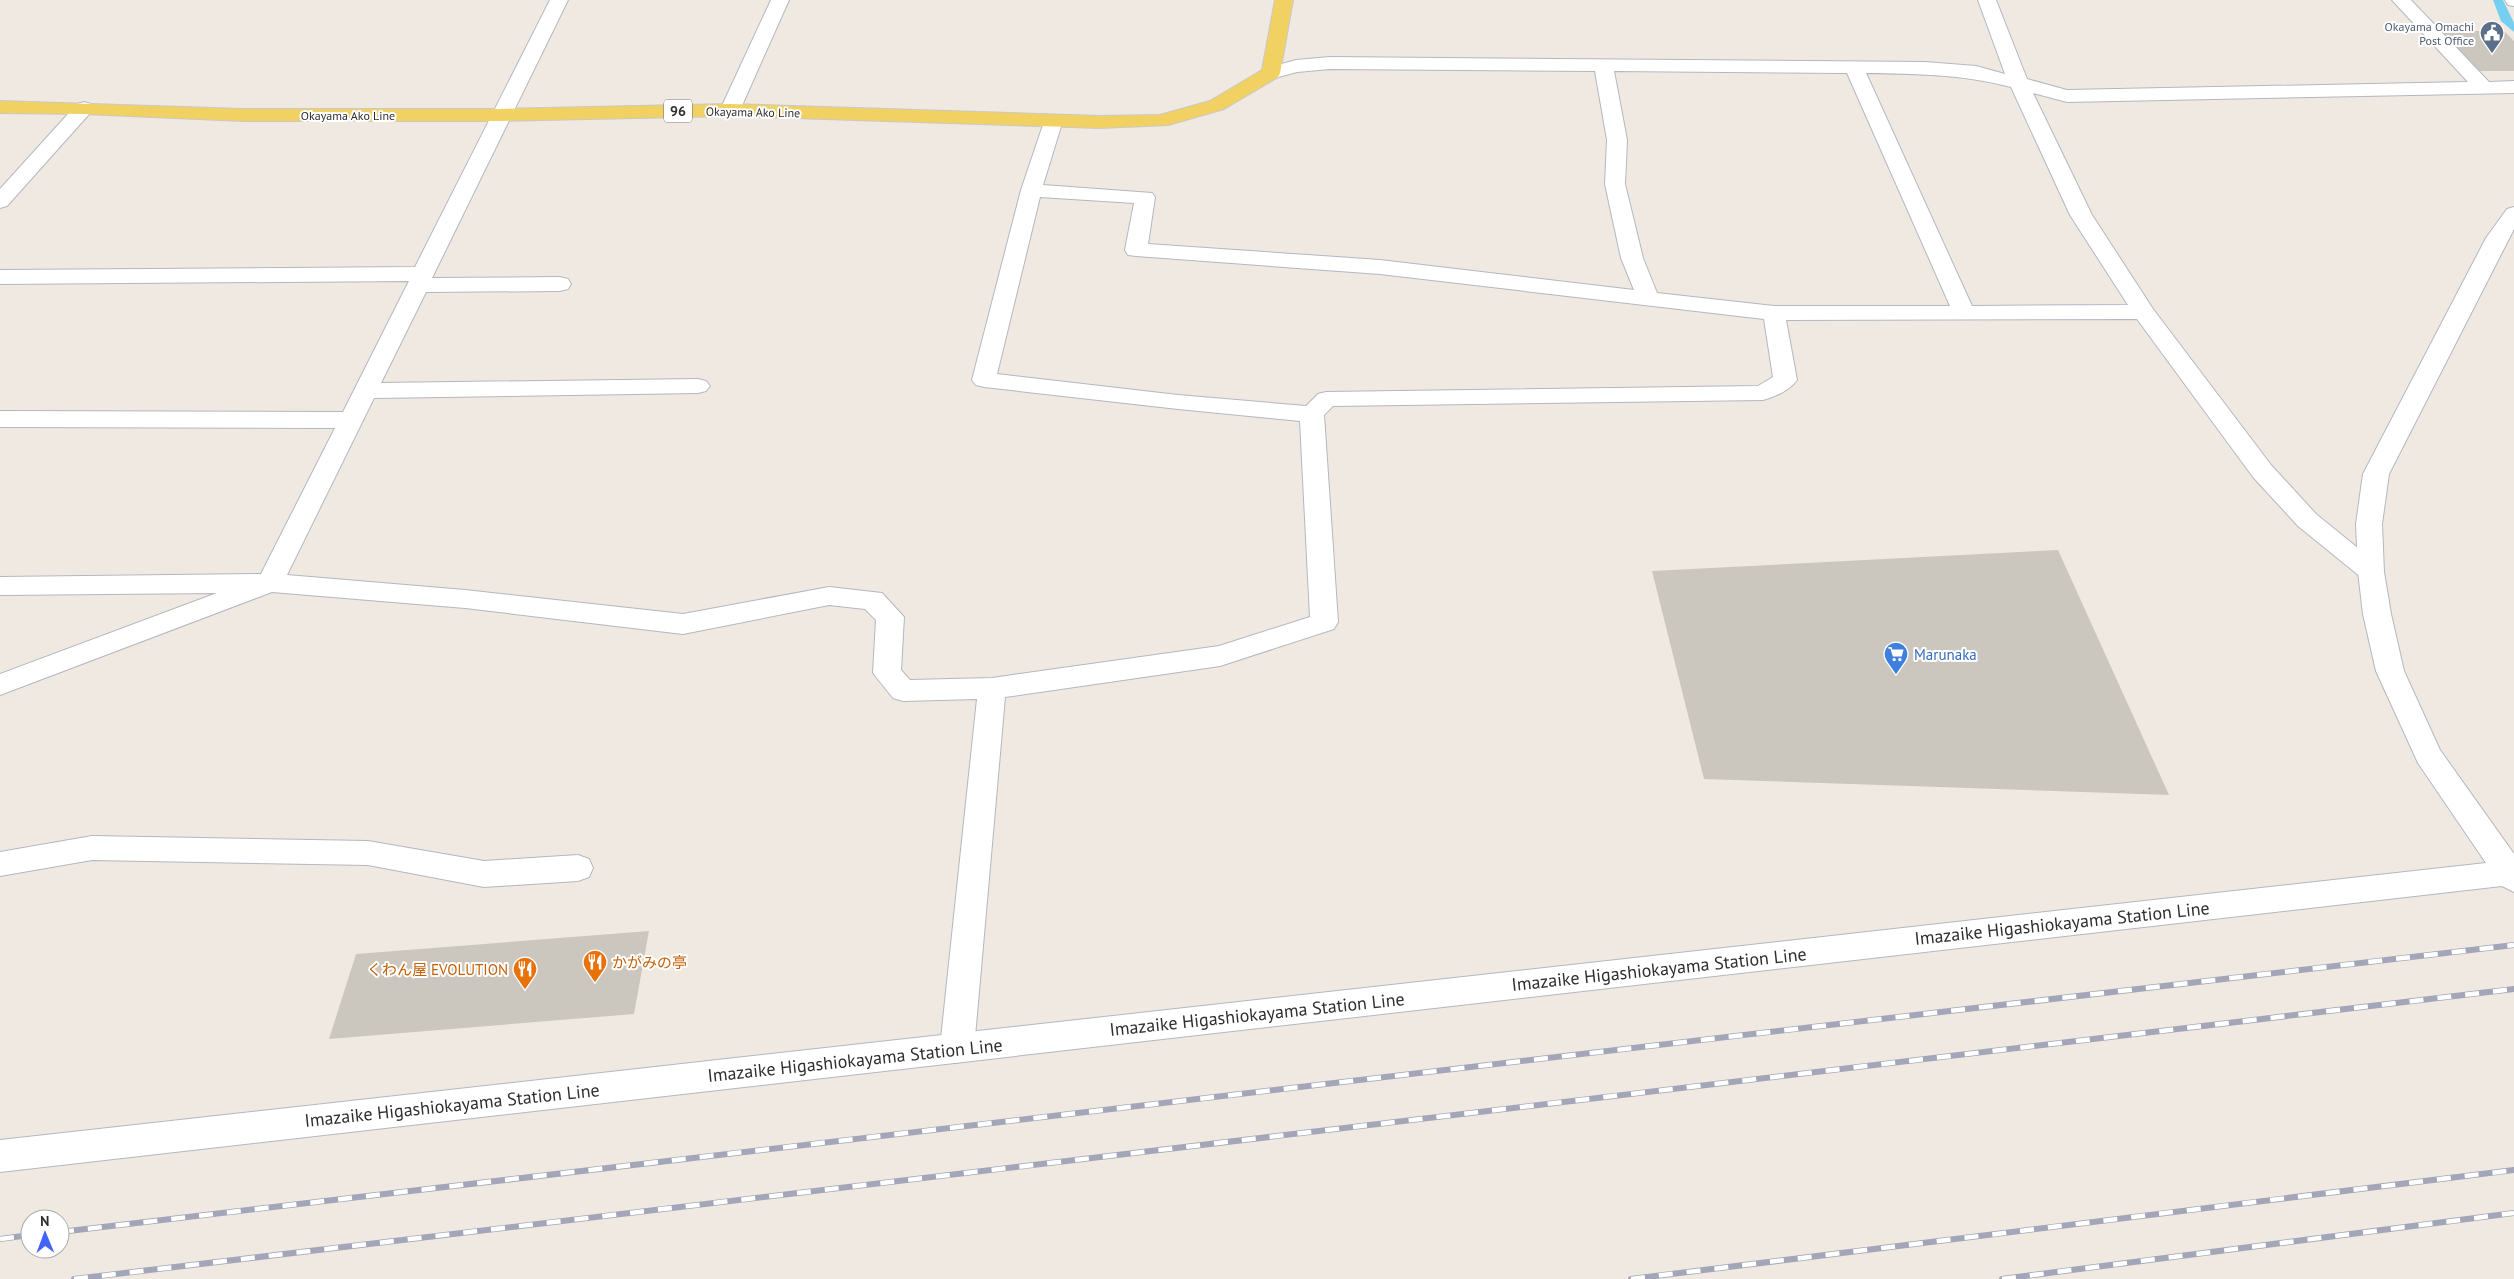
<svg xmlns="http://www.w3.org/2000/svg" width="2514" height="1279" font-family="'PT Sans','Noto Sans JP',sans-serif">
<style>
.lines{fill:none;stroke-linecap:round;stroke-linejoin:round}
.stream{fill:#75cff0;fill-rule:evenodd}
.building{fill:#cbc7bf}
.street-casing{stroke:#b4b7c1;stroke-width:2}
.secondary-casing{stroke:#b4b7c1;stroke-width:2}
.primary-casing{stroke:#c9c9c9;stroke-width:2}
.street{fill:#fff;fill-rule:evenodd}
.secondary{fill:#fff;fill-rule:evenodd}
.primary{fill:#f2d163;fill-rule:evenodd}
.rail-casing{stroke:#a3a6b8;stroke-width:6}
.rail{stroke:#fff;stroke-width:4.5;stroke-dasharray:14;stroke-linecap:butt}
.labels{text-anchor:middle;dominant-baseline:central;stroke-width:4;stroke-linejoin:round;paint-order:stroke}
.far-service-label{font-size:12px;fill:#4e5e75;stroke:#fff;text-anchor:end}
.far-street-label{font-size:12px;fill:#2e2e2e;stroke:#fff}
.shield{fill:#fff;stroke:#6d6d6d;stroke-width:1}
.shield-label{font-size:14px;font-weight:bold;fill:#2e2e2e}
.shop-label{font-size:15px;fill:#366cbe;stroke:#fff;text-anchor:start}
.food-label{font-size:15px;fill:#c56008;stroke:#fff;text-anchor:start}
.near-street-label{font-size:18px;fill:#2e2e2e;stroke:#fff}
</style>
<rect width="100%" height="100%" fill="#efe9e1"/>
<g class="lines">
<path class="stream" d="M2493,0h10l11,23v9l-13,-11z"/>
</g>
<g class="building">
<path d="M2440,31h64l10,10v30h-35z"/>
<path d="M2058,550l111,245 -465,-16 -52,-208z"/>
<path d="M649,931l-15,83 -305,25 27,-85z"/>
</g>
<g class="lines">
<defs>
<g id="street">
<path d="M550,0h18l-136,278 128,-1 8,2 3,5 -3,5 -8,2 -134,1 -45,91 317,-4 8,2 4,5 -4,5 -8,2 -324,5 -87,177 178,15 218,24 146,-27 53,6 22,24 -3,53 9,10 82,-2 227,-32 91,-29 -10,-196 -122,-12 -194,-22 -8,-2 -4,-5 49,-190 25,-74h14l3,4 -20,65 109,8 3,4 -7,47 232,16 254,30 -13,-32 -16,-74 2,-44 -12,-69 -265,-2 -33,3 -26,7 -7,-2 -2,-4 2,-4 32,-9 34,-3 595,5 51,4 29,8 -27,-74h18l31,79 40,11 401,-8 -76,-82h19l78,82 25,-1v12l-447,9 -34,-9 59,122 61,94 118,156 45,49 64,52 4,6 -4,6 -9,3 -9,-3 -64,-52 -45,-49 -116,-158 -351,1 11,60c-7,10 -22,17 -34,20l-430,6 -9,9 14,207 -4,7 -114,37 -215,31 -31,351 -5,10 -12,5 -12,-5 -5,-10 37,-349 -74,2 -10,-3 -20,-25 3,-53 -11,-11 -36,-4 -146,29 -218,-26 -193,-16 -272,103v-21l217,-81 -217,2v-18l261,-3 74,-146 -335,-1v-16l343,1 66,-131 -409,3v-14l415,-3zM1614,71l233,2 103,233h-176l-117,-13 -14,-35 -18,-74 2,-44zM1866,73c51,1 95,1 145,14l59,128 58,90 -156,1zM1040,197l94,6 -9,47 3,5 8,1 244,18 384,45 9,58 -15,9 -432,6 -8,2 -12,12 -128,-11 -181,-21z"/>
<path d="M771,0h18l-49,110 -3,4h-14l-3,-4z"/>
<path d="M2505,0h9v6l-6,-1z"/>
<path d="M84,102l7,2 3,4 -3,4 -84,94 -7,2v-19l77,-85z"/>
<path d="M92,836l276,5 116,20 94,-6 11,4 4,9 -4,9 -11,4 -94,6 -116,-22 -276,-5 -92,16v-24z"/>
</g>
<path id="secondary" d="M2514,207v22l-125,245 -7,50 2,48 7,42 13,57 36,79 74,104v38l-12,-6 -2502,286v-32l2486,-277 -68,-100 -42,-92 -13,-57 -5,-42 -2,-48 7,-50 123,-236 21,-29z"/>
<path id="primary" d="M1275,0h18l-13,73 -2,4 -54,32 -56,16 -68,3 -370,-12 -229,5h-258l-159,-7 -84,-1v-12l243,8h258l229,-5 370,12 60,-1 50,-14 52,-31z"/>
</defs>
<use href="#street" class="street-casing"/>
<use href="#secondary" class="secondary-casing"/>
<use href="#primary" class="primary-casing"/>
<use href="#street" class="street"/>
<use href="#secondary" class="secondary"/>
<use href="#primary" class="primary"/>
<defs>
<g id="rail">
<path d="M60,1232l2454,-287"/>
<path d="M0,1239l30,-4"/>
<path d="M74,1279l2440,-290"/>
<path d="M1631,1279l883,-109"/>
<path d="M2002,1279l512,-66"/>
</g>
</defs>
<use href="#rail" class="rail-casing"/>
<use href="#rail" class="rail"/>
</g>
<defs>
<symbol id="civic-pin" viewBox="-11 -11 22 30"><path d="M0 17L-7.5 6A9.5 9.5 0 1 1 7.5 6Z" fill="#5c6f8a" stroke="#fff"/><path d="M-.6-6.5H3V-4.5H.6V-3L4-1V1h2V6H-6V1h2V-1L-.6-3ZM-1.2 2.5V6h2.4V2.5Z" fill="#fff"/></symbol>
<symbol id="supermarket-pin" viewBox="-11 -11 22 30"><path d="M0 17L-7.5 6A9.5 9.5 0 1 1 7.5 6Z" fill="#3f7fe0" stroke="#fff"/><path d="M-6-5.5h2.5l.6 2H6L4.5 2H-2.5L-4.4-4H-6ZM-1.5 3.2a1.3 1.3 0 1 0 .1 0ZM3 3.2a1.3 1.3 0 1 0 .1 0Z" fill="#fff"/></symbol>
<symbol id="restaurant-pin" viewBox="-11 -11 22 30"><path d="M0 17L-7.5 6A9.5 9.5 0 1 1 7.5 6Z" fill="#e8710a" stroke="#fff"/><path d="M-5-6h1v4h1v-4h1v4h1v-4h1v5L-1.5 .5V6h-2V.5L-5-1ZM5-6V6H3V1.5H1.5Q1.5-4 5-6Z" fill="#fff"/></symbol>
</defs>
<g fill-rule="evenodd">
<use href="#civic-pin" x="2478" y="19" width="28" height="38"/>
<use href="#supermarket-pin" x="1882" y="640" width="28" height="38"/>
<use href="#restaurant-pin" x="581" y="948" width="28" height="38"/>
<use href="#restaurant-pin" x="511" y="955" width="28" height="38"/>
</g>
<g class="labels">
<g class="far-service-label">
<text x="2474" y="26">Okayama Omachi<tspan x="2474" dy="14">Post Office</tspan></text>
</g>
<g class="far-street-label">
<text transform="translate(753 112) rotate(1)">Okayama Ako Line</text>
<text x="348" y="115">Okayama Ako Line</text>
</g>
<rect class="shield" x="664" y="99.5" width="28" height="23" rx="4"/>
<g class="shield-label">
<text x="678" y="111">96</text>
</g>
<g class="shop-label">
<text x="1914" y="654">Marunaka</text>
</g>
<g class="food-label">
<text x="612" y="962">かがみの亭</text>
<text x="508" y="969" text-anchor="end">くわん屋 EVOLUTION</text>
</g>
<g class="near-street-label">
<text transform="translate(2062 923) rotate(-6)">Imazaike Higashiokayama Station Line</text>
<text transform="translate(1659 969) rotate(-6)">Imazaike Higashiokayama Station Line</text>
<text transform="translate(1257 1014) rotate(-6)">Imazaike Higashiokayama Station Line</text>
<text transform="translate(855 1060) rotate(-6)">Imazaike Higashiokayama Station Line</text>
<text transform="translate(452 1105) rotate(-6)">Imazaike Higashiokayama Station Line</text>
</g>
</g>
<g transform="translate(45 1234) rotate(359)"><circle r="24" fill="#ffffff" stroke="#ababab"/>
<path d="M0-4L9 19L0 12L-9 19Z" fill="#4264fb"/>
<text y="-8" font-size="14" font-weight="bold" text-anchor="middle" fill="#2e2e2e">N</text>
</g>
</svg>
